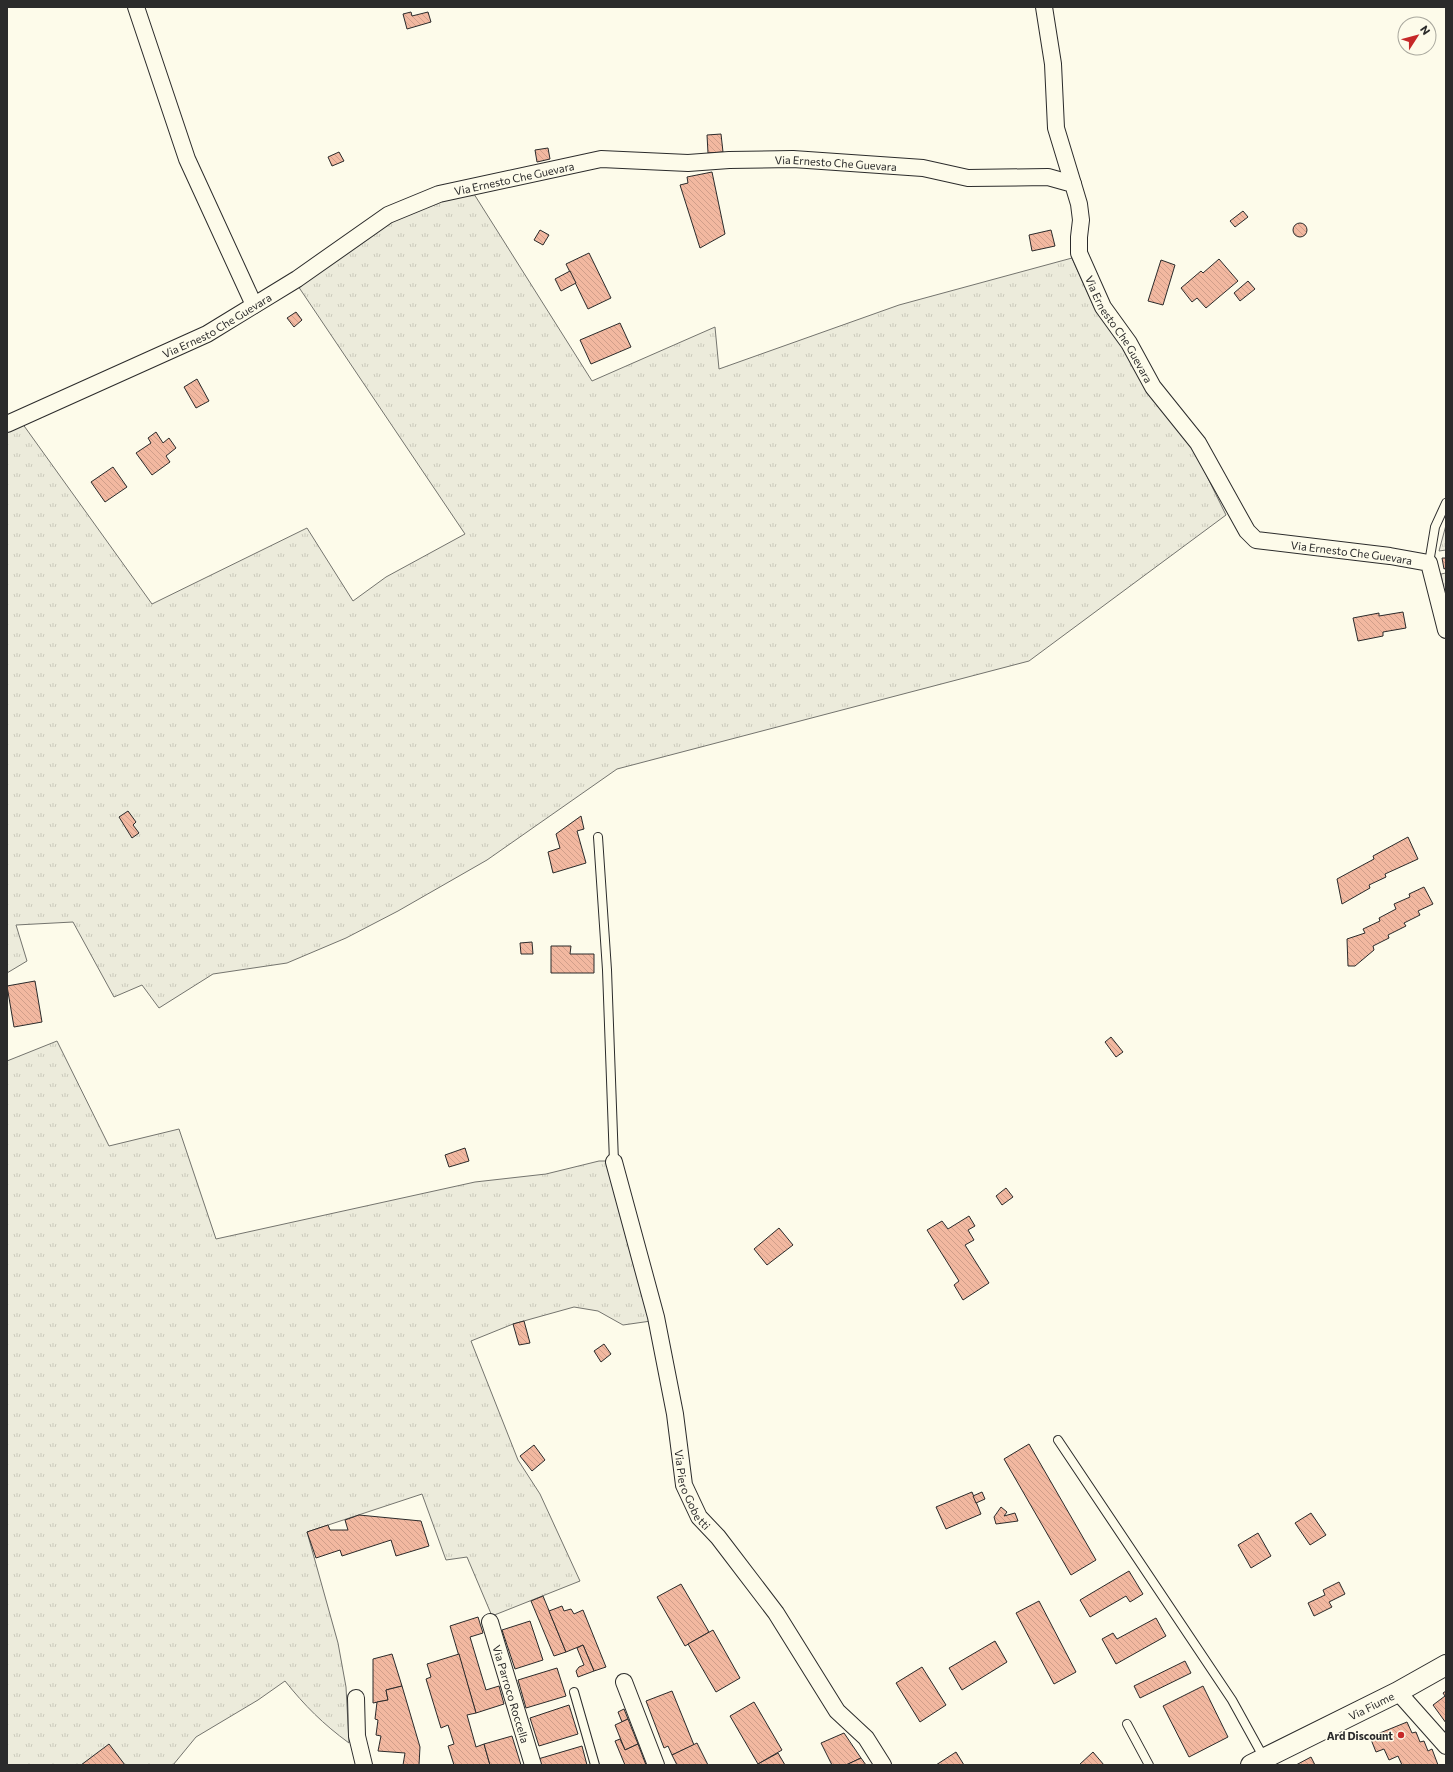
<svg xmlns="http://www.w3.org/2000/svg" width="1453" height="1772" font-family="Commissioner,sans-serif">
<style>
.grass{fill:url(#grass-tufts);stroke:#74746e}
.building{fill:url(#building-back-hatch);stroke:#2b2b2b}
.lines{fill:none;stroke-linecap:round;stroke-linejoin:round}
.service-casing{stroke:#2b2b2b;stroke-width:10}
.minor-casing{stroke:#2b2b2b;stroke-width:18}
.tertiary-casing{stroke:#2b2b2b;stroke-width:22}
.service{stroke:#fdfbea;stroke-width:8}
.minor{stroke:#fdfbea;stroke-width:16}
.tertiary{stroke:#fdfbea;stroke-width:20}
.poi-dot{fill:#c62828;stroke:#fdfbea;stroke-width:1.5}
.labels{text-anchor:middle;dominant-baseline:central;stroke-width:3;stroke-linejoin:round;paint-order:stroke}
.street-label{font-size:11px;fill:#2b2b2b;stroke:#fdfbea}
.poi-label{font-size:11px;font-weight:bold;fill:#2b2b2b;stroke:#fdfbea;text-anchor:end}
</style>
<defs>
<pattern id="grass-tufts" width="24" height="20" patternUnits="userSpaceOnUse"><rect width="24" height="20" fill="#ecebdb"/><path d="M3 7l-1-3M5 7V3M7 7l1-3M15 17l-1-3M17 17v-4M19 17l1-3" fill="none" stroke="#cbcabc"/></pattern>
<pattern id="building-back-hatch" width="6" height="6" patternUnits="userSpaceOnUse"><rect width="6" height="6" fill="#f2b8a0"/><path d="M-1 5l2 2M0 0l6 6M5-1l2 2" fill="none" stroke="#d09e8a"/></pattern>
</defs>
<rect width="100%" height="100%" fill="#fdfbea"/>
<g class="grass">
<path d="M474,194l118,187 123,-54 4,42 180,-64 173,-47 22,49 30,40 70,103 32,65 -197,146 -412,108 -130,91 -89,51 -52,27 -59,25 -74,11 -54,34 -17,-23 -28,12 -41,-75 -57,3 11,36 -20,12v-544l15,-6 130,181 155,-76 46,73 33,-24 79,-43 -167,-248 94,-66 48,-20z"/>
<path d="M1446,525v25l-7,1z"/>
<path d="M1446,573v28l-5,-27z"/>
<path d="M57,1041l52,105 70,-17 37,110 259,-57 71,-8 53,-13h10l42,160 -28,4 -25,-14 -24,-4 -61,17 -42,17 47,119 22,34 40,87 -88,35 -25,-59 -21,3 -24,-66 -115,38 31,111 8,44 3,56c-26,-19 -44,-37 -64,-62l-27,19 -62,37 -23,28h-166v-704z"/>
</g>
<g class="building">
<path d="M411,12l1,4 16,-4 3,10 -24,7 -4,-15z"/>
<path d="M721,134l2,18 -15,1 -1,-18z"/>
<path d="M548,148l2,11 -13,3 -2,-12z"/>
<path d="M339,152l5,9 -12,5 -4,-9z"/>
<path d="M712,172l13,62 -25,14 -20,-63 8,-2 -1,-6z"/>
<path d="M1243,211l5,6 -13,10 -5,-6z"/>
<circle cx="1300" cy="230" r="7"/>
<path d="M540,230l9,5 -6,10 -9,-5z"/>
<path d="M1051,230l4,16 -23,5 -3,-16z"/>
<path d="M589,253l22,45 -23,11 -22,-45z"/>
<path d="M1219,259l19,22 -32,27 -9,-10 -5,4 -11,-14 20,-17 2,2z"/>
<path d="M1161,260l14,5 -12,40 -15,-4z"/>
<path d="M570,271l6,12 -15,8 -6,-12z"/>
<path d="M1248,281l7,8 -15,12 -6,-8z"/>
<path d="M296,312l6,8 -8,7 -7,-9z"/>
<path d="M620,323l11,24 -40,17 -11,-24z"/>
<path d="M197,379l12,22 -13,7 -12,-21z"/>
<path d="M156,432l7,11 6,-5 7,10 -10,8 4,6 -18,13 -16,-22 15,-10 -3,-5z"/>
<path d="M113,467l14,20 -22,15 -14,-20z"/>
<path d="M1442,558h4v10l-2,1z"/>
<path d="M1403,612l3,16 -23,4v4l-25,5 -5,-23 26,-5v3z"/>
<path d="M128,811l8,11 -3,3 6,8 -7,5 -13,-21z"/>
<path d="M581,816l3,13 -7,2 9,32 -33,10 -5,-21 12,-4 -4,-14z"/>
<path d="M1408,837l10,22 -33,15 1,3 -17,8 1,3 -28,16 -5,-25 37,-20 -1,-3z"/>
<path d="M1424,887l9,17 -15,7 2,4 -16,8 2,3 -18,9 1,3 -16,8 1,4 -19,16h-7l-1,-27 18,-6 -2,-4 17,-8 -1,-3 17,-9 -2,-5 16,-7 -1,-3z"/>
<path d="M532,942l1,12h-12l-1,-11z"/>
<path d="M551,946h20l-1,8h24v19h-43z"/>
<path d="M35,981l7,41 -28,5 -7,-41z"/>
<path d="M1111,1037l12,15 -7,5 -11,-15z"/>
<path d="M465,1148l4,13 -20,6 -4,-12z"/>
<path d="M1006,1188l7,9 -11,8 -6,-9z"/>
<path d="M969,1216l6,10 -7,4 6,10 -9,5 24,38 -26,17 -9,-15 5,-4 -32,-51 15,-9 6,8z"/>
<path d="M779,1228l14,17 -26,20 -13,-16z"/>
<path d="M524,1321l6,22 -11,2 -6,-21z"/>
<path d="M604,1344l7,10 -10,8 -7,-11z"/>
<path d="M1029,1444l67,116 -25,15 -67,-116z"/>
<path d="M534,1445l11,15 -13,11 -12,-15z"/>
<path d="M972,1492l9,22 -35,15 -10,-22z"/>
<path d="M982,1492l3,7 -9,4 -3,-7z"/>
<path d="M1001,1507l6,5 -3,4 11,-3 3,8 -22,3 -2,-7z"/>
<path d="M1311,1513l15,22 -16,10 -15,-22z"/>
<path d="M359,1515l62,6 8,25 -33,10 -5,-16 -49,16 -2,-6 -24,8 -9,-26 21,-7 2,5h18l-3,-10z"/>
<path d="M1258,1533l13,23 -20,12 -13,-23z"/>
<path d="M1129,1571l14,23 -13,8 -4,-6 -36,21 -10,-17z"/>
<path d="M1339,1582l6,12 -16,8 3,5 -18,9 -6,-13 17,-8 -2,-5z"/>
<path d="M681,1584l28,48 -24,14 -28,-49z"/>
<path d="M543,1596l23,56 -12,4 -23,-55z"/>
<path d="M1039,1601l37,71 -22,12 -38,-71z"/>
<path d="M562,1606l2,5 7,-2 3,5 9,-4 23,57 -12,4 -11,-26 -17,7 -17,-41z"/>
<path d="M478,1617l5,16 -13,4 16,53 13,-4 5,18 -28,9 -26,-87z"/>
<path d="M1156,1618l10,18 -50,28 -14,-25 11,-6 4,6z"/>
<path d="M530,1621l13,39 -28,9 -13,-39z"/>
<path d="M713,1630l27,48 -24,14 -28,-48z"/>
<path d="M995,1641l12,21 -45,28 -13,-22z"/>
<path d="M583,1645l11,26 -16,6 -2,-6 3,-4 5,-2 -7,-17z"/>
<path d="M392,1654l10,32 -16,4 2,10 -15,3v-44z"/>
<path d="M459,1654l17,59 -9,2 9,32 8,-3 6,21h-36l-6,-19 6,-2 -6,-19 -7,3 -15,-49 5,-2 -4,-13z"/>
<path d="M1185,1661l6,12 -51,25 -6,-12z"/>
<path d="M922,1667l24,38 -26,17 -24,-39z"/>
<path d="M557,1668l9,28 -40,12 -8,-28z"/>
<path d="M402,1686l18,61 -1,18h-16l2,-12 -27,-2 3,-15 -5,-1 2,-15 -3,-1 2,-17 11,-2 -2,-10z"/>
<path d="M1203,1686l25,51 -39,20 -26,-51z"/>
<path d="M672,1691l22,54 -22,10 -4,-9 -4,2 -18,-47z"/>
<path d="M1446,1691v32l-13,-18 12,-9 -2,-3z"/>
<path d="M754,1702l28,48 -24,14 -28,-48z"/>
<path d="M569,1705l9,29 -39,12 -9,-28z"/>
<path d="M624,1709l4,10 -6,3 -4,-10z"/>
<path d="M628,1719l10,25 -13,6 -10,-25z"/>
<path d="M1407,1722l5,11 4,-1 4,10 4,-1 4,10 4,-2 6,16h-36l-4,-9 -9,4 -5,-11 -8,3 -6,-15z"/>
<path d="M844,1733l17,25 -15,7h-14l-11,-22z"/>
<path d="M512,1736l9,29h-31l-6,-21z"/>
<path d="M620,1739l5,11 13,-6 8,21h-21l-10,-24z"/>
<path d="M697,1743l11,22h-31l-5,-10z"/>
<path d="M109,1744l16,21h-44z"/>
<path d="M582,1746l5,19h-47l-2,-6z"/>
<path d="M956,1752l8,13h-28z"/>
<path d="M1093,1752l11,13h-25z"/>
<path d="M778,1753l7,12h-28l1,-1z"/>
<path d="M1311,1757l4,8h-19z"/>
<path d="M861,1758l5,7h-20z"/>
</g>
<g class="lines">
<defs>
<g id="service">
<path d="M1429,563l6,-36 11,-24"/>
<path d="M598,837l9,133 7,192"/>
<path d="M1058,1440l174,260 32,58"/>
<path d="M574,1692l21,73"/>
<path d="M1127,1724l22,41"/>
</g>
<g id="minor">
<path d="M136,7l51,152 67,146"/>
<path d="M1044,7l9,57 3,64 17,56"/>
<path id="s1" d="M7,424l200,-90 90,-55 91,-64 51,-21 162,-35 87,4 41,-3 64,-1 130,9 45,10 80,-1 25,7 6,20 2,16 -2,17v16l24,54 26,36 24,44 45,56 49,88 9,9 134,16 39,7 17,67"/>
<path id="s2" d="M614,1162l42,155 19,97 9,71 15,32 19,20 58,76 61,98 29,27 17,27"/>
<path id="s3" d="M490,1622l43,143"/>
<path d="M624,1682l32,83"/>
<path d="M1398,1692l48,54"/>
<path d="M356,1698l1,38 7,29"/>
</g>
<g id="tertiary">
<path id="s4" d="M1251,1765l147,-73 48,-27"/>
</g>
</defs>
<use href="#service" class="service-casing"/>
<use href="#minor" class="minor-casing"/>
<use href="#tertiary" class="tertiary-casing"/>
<use href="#service" class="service"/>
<use href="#minor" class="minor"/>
<use href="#tertiary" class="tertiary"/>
</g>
<circle class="poi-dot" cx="1401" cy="1735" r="4"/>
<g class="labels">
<g class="street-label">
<text stroke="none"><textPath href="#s1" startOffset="892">Via Ernesto Che Guevara</textPath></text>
<text stroke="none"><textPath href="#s1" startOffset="568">Via Ernesto Che Guevara</textPath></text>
<text stroke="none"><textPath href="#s1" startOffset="232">Via Ernesto Che Guevara</textPath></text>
<text stroke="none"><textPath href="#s1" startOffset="1288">Via Ernesto Che Guevara</textPath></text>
<text stroke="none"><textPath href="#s1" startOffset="1637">Via Ernesto Che Guevara</textPath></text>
<text stroke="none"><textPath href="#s2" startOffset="338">Via Piero Gobetti</textPath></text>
<text stroke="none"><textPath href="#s3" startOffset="75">Via Parroco Roccella</textPath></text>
<text stroke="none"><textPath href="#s4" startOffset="134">Via Fiume</textPath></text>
</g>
<g class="poi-label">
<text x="1393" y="1735">Ard Discount</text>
</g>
</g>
<rect width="1453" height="1772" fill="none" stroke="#2b2b2b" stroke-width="16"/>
<g transform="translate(1417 36) rotate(54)"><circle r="19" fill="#fdfbea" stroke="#a9a89e"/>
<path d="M0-3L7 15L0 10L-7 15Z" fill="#c62828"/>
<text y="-6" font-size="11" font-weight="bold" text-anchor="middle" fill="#2b2b2b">N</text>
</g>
</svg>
